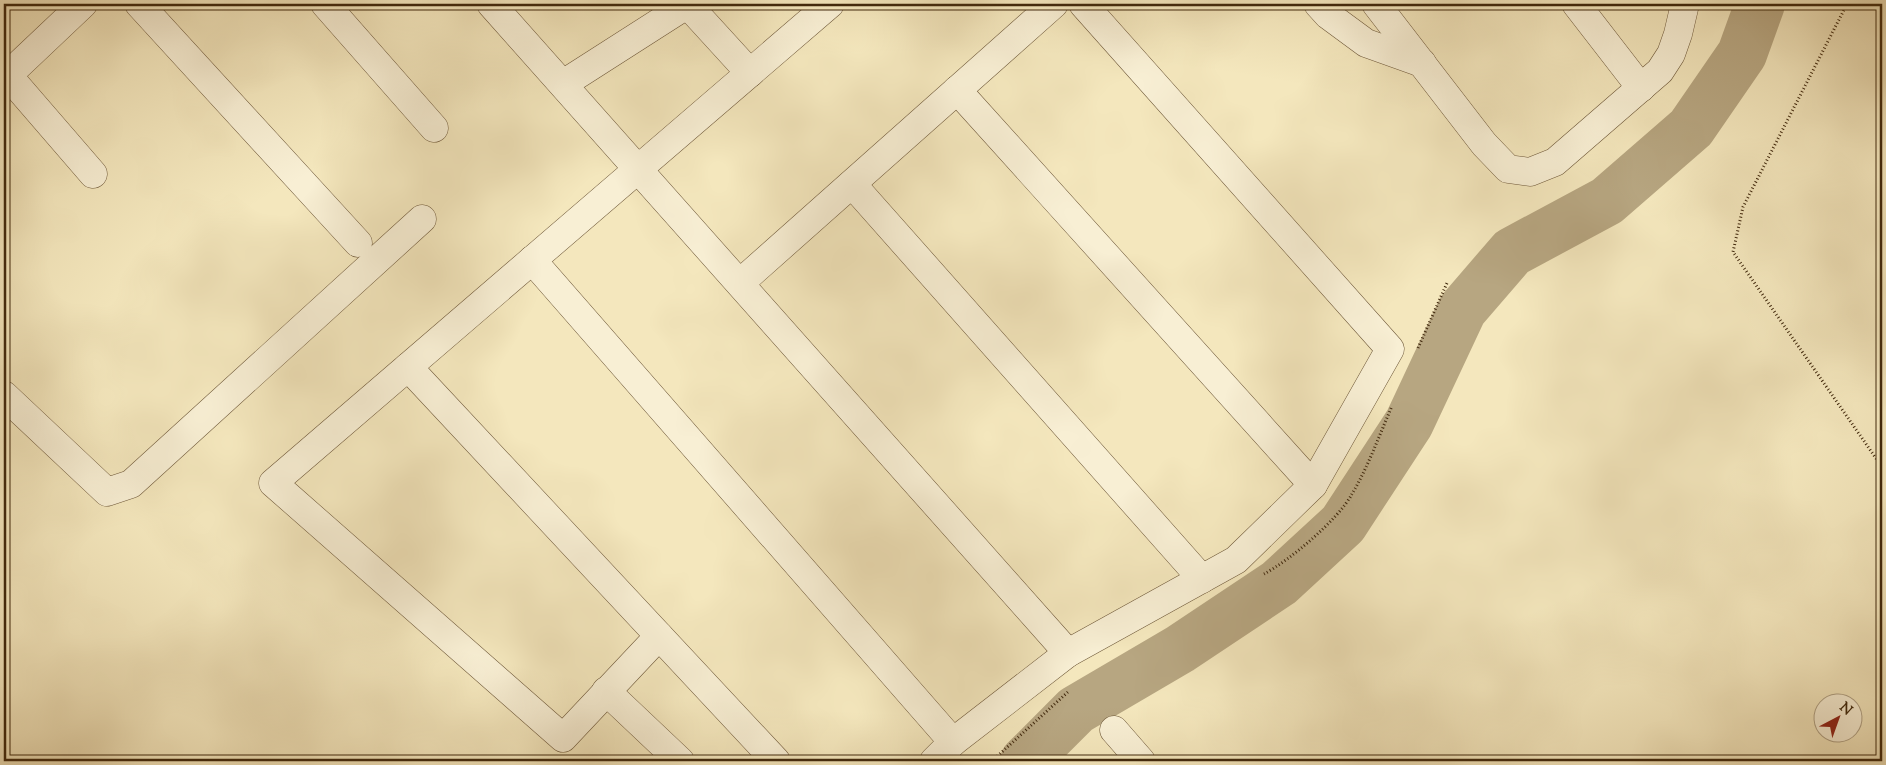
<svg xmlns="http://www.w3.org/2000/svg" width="1886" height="765" font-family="'Sorts Mill Goudy',serif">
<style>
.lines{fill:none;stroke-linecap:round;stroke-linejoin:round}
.river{stroke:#b7a681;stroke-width:50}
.minor-casing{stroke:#6e5839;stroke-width:29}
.path{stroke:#41290d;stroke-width:3;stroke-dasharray:1 2.5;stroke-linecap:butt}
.minor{stroke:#f8efd4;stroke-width:28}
</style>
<rect width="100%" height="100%" fill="#f4e7bd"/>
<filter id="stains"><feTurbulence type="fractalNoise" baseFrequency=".004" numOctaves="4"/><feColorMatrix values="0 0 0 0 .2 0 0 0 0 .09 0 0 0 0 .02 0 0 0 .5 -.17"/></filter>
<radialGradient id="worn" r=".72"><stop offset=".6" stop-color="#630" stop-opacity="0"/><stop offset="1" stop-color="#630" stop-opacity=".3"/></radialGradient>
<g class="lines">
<path class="river" d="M1025,761l51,-51 104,-61 99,-66 64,-59 66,-101 53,-113 50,-58 95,-51 84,-73 51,-74 18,-50"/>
<defs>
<g id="minor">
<path d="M139,4l219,239"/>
<path d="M325,4l109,124"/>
<path d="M491,4l577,649"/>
<path d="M687,4l63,69"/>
<path d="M1318,4l10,11 38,28 56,20"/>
<path d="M1376,4l108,140 24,25 22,3 25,-10 105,-91 11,-17 7,-20 7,-30"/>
<path d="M1576,4l65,84"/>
<path d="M4,71l89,103"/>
<path d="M8,75l75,-71"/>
<path d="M563,84l125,-80"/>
<path d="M957,90l356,395"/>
<path d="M852,184l350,395"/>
<path d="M532,260l421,482"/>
<path d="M740,283l314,-279"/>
<path d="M408,367l368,394"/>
<path d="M4,395l103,97 24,-8 291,-265"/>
<path d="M659,636l-96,102 -290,-255 557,-479"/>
<path d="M606,691l74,70"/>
<path d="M1114,730l27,31"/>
<path d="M934,761l19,-19 115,-89 168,-93 77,-75 77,-136 -307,-345"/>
</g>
</defs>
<use href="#minor" class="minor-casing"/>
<g class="path">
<path d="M1847,4l-104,203 -10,45 149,215"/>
<path d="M1418,348l29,-65"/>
<path d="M1264,574c26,-14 74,-54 88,-80 16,-27 27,-58 40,-88"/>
<path d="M992,761l77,-70"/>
</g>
<use href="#minor" class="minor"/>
</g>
<rect width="1886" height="765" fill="none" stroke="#f4e7bd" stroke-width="20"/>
<rect x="5" y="5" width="1876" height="755" fill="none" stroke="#41290d" stroke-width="2.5"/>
<rect x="10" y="10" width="1866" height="745" fill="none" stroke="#41290d"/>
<g transform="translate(1838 718) rotate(41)"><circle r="24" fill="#f8efd4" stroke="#afa084"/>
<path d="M0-4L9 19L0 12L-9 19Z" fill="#8f2418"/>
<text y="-8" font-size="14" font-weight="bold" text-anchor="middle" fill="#41290d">N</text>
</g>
<rect width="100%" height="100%" filter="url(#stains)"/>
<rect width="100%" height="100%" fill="url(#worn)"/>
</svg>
